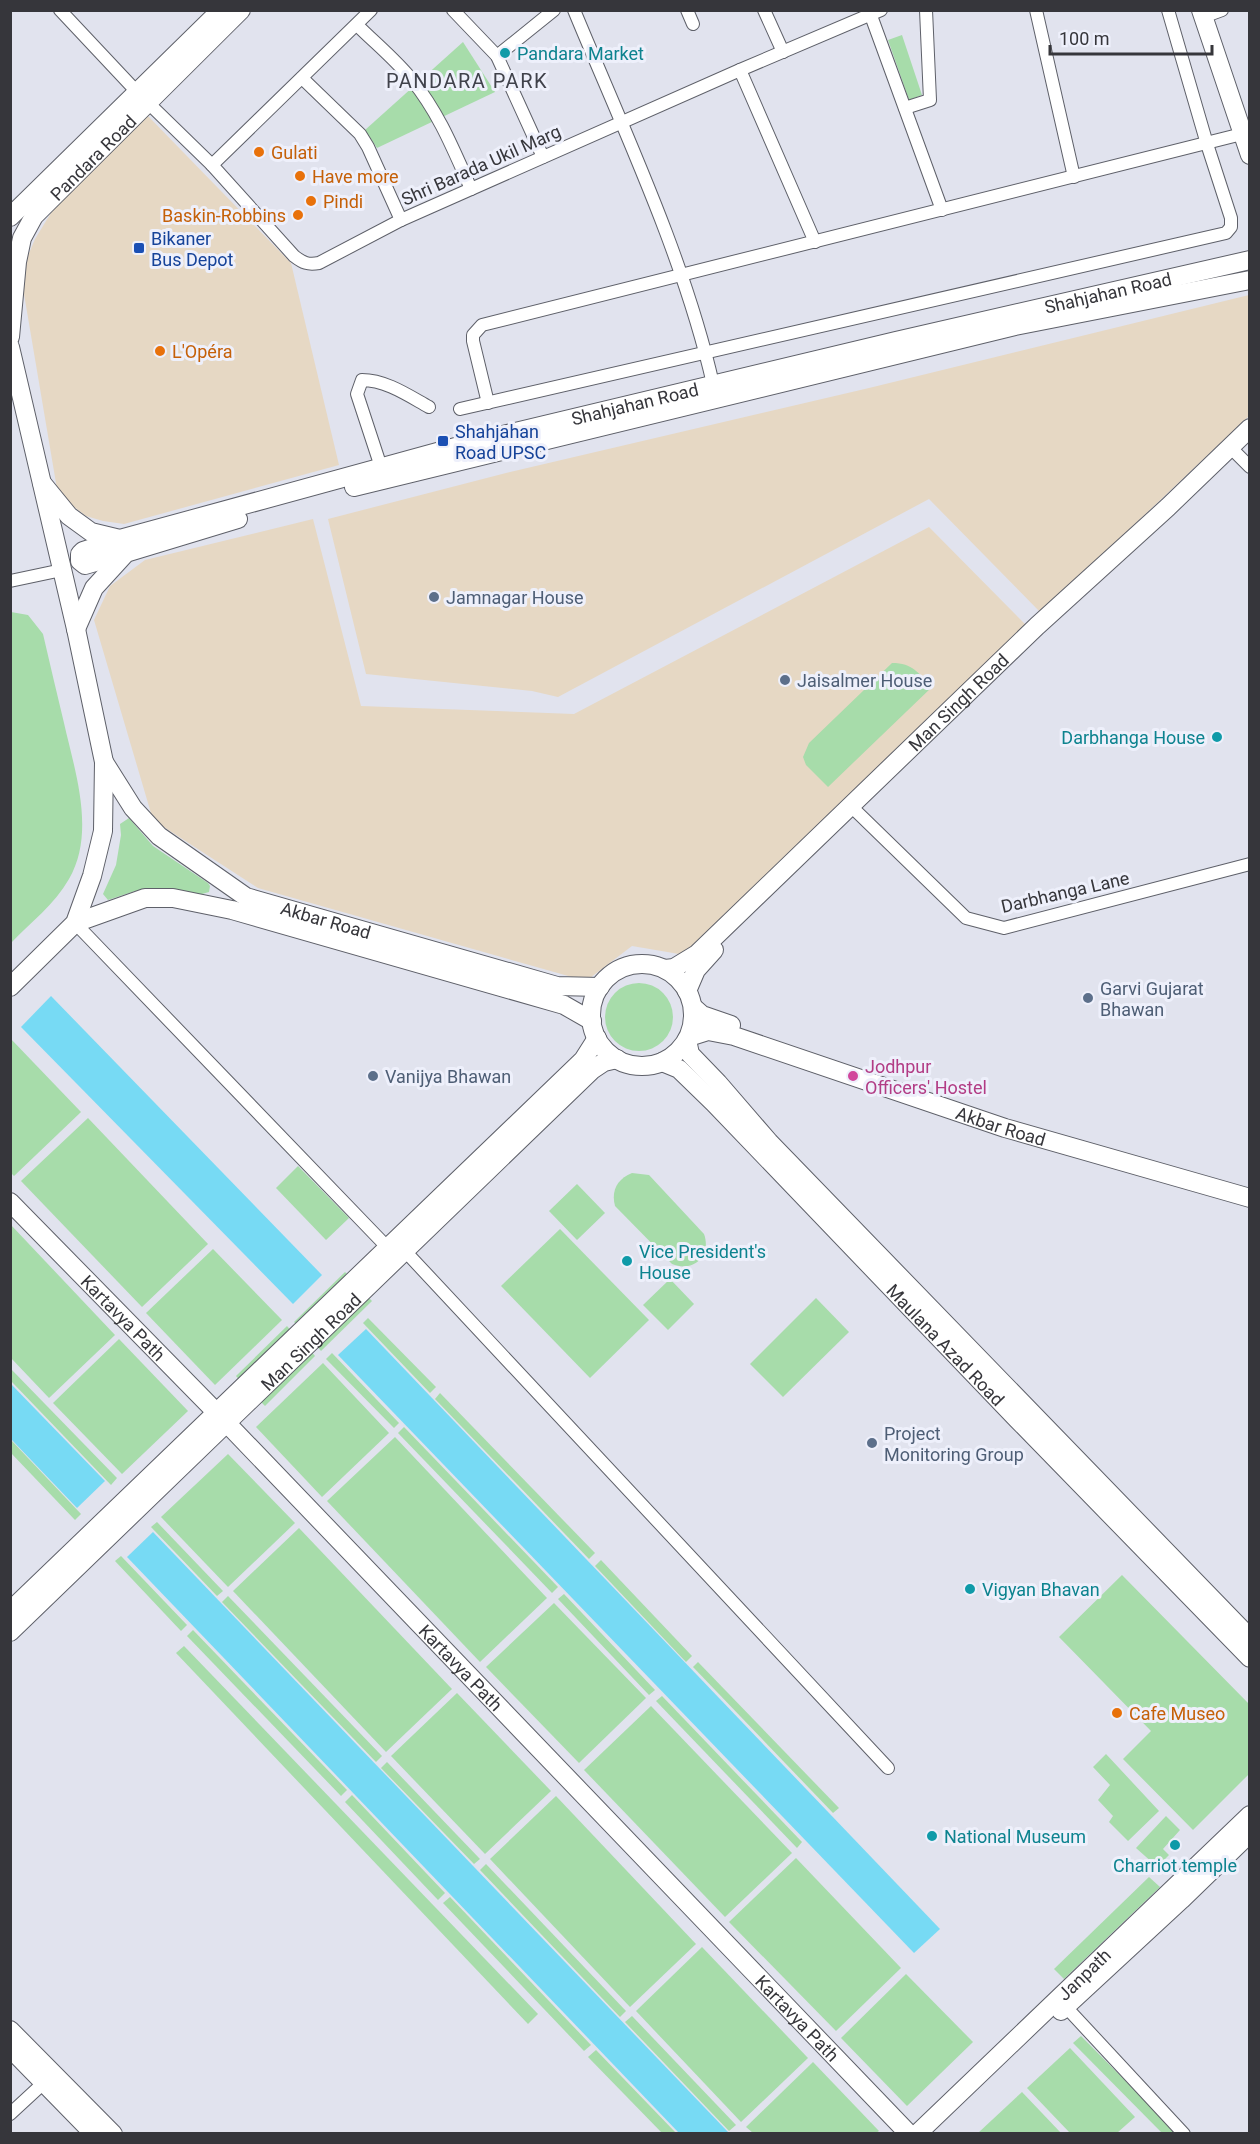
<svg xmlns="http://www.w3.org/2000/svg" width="1260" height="2144" font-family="Roboto,sans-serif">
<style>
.commercial{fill:#e6d8c4}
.green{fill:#a7dcaa}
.water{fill:#77daf4}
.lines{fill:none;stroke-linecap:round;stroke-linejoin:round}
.street-casing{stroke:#5e6069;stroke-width:14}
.secondary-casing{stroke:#5e6069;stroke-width:20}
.street{stroke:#fff;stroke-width:12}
.secondary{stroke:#fff;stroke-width:18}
.culture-dot{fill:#0f9aa8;stroke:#eef0fb;stroke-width:2}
.food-dot{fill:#e8710a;stroke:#eef0fb;stroke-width:2}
.transit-dot{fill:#1a4fb4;stroke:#eef0fb;stroke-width:2}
.service-dot{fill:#5c6f8a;stroke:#eef0fb;stroke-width:2}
.hotel-dot{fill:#d1479c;stroke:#eef0fb;stroke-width:2}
.labels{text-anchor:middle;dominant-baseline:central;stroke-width:6;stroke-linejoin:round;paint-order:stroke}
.culture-label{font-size:18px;fill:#0d838f;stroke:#eef0fb;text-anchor:start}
.food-label{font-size:18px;fill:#c56008;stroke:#eef0fb;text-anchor:start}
.street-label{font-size:18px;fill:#36363b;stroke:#eef0fb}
.transit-label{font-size:18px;fill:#164399;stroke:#eef0fb;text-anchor:start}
.service-label{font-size:18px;fill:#4e5e75;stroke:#eef0fb;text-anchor:start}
.hotel-label{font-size:18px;fill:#b23c85;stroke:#eef0fb;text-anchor:start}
.neighbourhood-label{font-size:20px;letter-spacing:1.5px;fill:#40424b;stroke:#eef0fb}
</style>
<rect width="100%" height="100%" fill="#e1e3ee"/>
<g class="commercial">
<path d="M148,116l143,147 48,202 -215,59 -21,-3 -17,-5 -16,-12 -13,-15 -33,-195v-19l3,-17 8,-19 19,-31 12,-14z"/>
<path d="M1249,295v121l-208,197 -112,-114 -371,198 -26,-6 -166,-17 -38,-155 178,-46 363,-85z"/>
<path d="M313,519l48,187 213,8 355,-187 99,100 -343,328 -53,-9 -46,35 -328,-93 -105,-68 -59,-200 16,-34 35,-26z"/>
</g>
<g class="green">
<path d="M902,35l20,60 -13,5 -21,-60z"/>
<path d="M463,42l32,50 -118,56 -12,-18z"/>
<path d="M11,612l17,3 15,19c7,30 14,60 21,89 11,49 32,109 5,156 -14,25 -39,44 -58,64z"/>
<path d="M892,663c21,0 26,10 40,24l-104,100 -22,-22 -3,-8 6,-14z"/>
<path d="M129,818l24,28 55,37 2,3 -1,6 -7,2 -47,-3h-20l-27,9 -5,-6 13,-29 5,-30 -1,-11z"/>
<circle cx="639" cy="1017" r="34"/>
<path d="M10,1038l71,74 -67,64 -4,-4z"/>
<path d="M88,1118l120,126 -66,63 -121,-126z"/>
<path d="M298,1166l51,52 -23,22 -50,-52z"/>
<path d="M632,1173l17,2 55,59c8,22 -11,39 -32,30l-57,-58c-4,-15 2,-27 17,-33z"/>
<path d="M577,1184l28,29 -28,27 -28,-29z"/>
<path d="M11,1225l104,110 -66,63 -38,-40z"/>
<path d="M560,1229l89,91 -59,58 -89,-92z"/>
<path d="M213,1249l69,71 -67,65 -69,-72z"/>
<path d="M345,1272l5,5 -51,50 -5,-5z"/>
<path d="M670,1279l24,25 -26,26 -25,-25z"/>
<path d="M367,1296l5,5 -51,50 -5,-6z"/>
<path d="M816,1298l33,34 -66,65 -33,-33z"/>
<path d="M368,1318l68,69 -6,6 -67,-70z"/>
<path d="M287,1326l5,6 -51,50 -5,-6z"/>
<path d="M119,1339l69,72 -66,63 -69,-71z"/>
<path d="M310,1350l5,6 -50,50 -6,-6z"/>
<path d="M332,1353l67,70 -5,5 -68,-69z"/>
<path d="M323,1363l66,70 -67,64 -66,-70z"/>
<path d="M10,1368l107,110 -6,7 -100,-104z"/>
<path d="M440,1393l155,160 -6,6 -154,-160z"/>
<path d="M404,1427l154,160 -6,6 -154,-160z"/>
<path d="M395,1437l152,161 -67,64 -153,-161z"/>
<path d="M11,1440l70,74 -6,6 -64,-67z"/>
<path d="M228,1454l67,69 -67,64 -67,-70z"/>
<path d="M157,1522l66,69 -6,5 -66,-69z"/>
<path d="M299,1528l153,161 -66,63 -153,-161z"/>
<path d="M121,1556l66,69 -6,6 -66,-70z"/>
<path d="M601,1560l91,96 -6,6 -91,-96z"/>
<path d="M1122,1575l127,129v70l-56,56 -70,-71 28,-28 -92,-94z"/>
<path d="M564,1594l91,96 -6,5 -91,-96z"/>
<path d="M228,1596l154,160 -6,6 -154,-160z"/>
<path d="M554,1603l92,95 -67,65 -93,-96z"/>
<path d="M193,1630l154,160 -6,6 -154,-160z"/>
<path d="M184,1646l354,368 -10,10 -352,-371z"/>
<path d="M698,1662l141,146 -6,5 -140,-146z"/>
<path d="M457,1693l94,98 -66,63 -94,-98z"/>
<path d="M662,1696l140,146 -5,6 -141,-147z"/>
<path d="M651,1706l141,147 -67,64 -141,-147z"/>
<path d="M1106,1754l53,57 -31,30 -19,-19 4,-6 -15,-16 12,-15 -17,-18z"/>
<path d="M387,1762l93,97 -6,5 -93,-96z"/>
<path d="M352,1795l93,98 -7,7 -93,-98z"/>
<path d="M556,1796l140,148 -66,63 -140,-148z"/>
<path d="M1166,1816l14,14 -17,19 6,6 -7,7 -3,-3 -5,5 -18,-16z"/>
<path d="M796,1858l105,110 -65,63 -107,-109z"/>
<path d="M486,1864l140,147 -6,6 -140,-147z"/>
<path d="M1149,1877l11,10 -96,92 -10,-10z"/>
<path d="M450,1897l141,148 -7,6 -141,-148z"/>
<path d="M702,1947l106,111 -67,64 -105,-111z"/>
<path d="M906,1974l67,68 -66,64 -66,-68z"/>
<path d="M632,2016l104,109 -7,6 -104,-109z"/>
<path d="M1081,2036l96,97h-15l-89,-90z"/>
<path d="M1070,2048l65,69 -18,16h-47l-43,-45z"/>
<path d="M596,2050l80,83h-14l-74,-76z"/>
<path d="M813,2062l66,69 -3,2h-123l-7,-6z"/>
<path d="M1022,2092l39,41h-83z"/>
</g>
<g class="water">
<path d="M51,996l271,279 -29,29 -272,-277z"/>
<path d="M366,1329l574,600 -26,24 -576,-598z"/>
<path d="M10,1383l95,98 -28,27 -66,-69z"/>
<path d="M153,1532l575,600 -1,1h-48l-552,-576z"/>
</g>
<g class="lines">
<defs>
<g id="street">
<path d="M60,10l77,82 75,73 82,91c9,7 14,9 25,7l82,-43 339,-150 141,-60"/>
<path d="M453,10l44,46 46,101"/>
<path d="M574,10c50,121 110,247 139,374"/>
<path d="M687,10l6,14"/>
<path d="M764,10l19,42"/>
<path d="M1036,10l38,167"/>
<path d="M870,13l72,197"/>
<path d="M1203,17l19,-7"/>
<path d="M357,25c18,18 39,35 55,55 27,33 42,71 59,109"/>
<path d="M497,56l57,-46"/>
<path d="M740,70l75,172"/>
<path d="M302,78l58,56 8,13 33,73"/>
<path d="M905,108l25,-8 -4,-90"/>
<path d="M212,165l159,-155"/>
<path d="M488,403l-15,-62v-6l9,-10 760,-191"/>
<path d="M460,409l766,-176 5,-6v-9l-24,-74 -39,-134"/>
<path d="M1236,453l14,14"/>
<path d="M381,467l-24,-73 5,-14c24,0 47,16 67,27"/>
<path d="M10,581l52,-11"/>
<path d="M857,812l109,106 38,10 246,-64"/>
<path d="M75,923l313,325"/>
<path d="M405,1251l483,517"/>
<path d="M1066,2007l118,127"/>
<path d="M10,2114l39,-36"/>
</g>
<g id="secondary">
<path d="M1201,10l49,145"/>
<path d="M10,217l211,-207"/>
<path id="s1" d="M10,337l7,-75 5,-24 12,-22 207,-206"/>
<path d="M10,347l66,282 28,133 -1,69 -11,45 -17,47 -65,64"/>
<path id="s2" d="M42,483l27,33 22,16 29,7 354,-97 422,-101 354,-81"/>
<path d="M354,487l661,-161 235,-46"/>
<path d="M120,539l-37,12 -3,3v7l5,4 41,-12"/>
<path d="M76,629l18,-41 32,-35 112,-34"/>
<path id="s3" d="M104,762l29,46 26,28 87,61 311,89 43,1"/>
<path d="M75,923l70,-25h28l59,12 332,95 28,16"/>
<circle cx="642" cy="1015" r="51"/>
<path id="s4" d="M665,969l9,-1 23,-14 340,-328 131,-119 82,-79"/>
<path d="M687,991l9,-21 18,-20"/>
<path d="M693,1007l9,8 29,10"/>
<path id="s5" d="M689,1037l19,-6 26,5 271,92 245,70"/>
<path d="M687,1040l3,14 28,29 51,59 481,496"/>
<path id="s6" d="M662,1062l17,7 35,34 303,316 233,239"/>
<path id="s7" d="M10,1202l207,211 692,721"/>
<path d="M10,1611l573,-551 14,-22"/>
<path id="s8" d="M10,1632l582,-562 12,-8 13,-3"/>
<path d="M1061,2011l120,-111 69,-67"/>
<path d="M10,2030l103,104"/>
<path d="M10,2048l84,86"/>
<path id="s9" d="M917,2134l333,-319"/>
</g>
</defs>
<use href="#street" class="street-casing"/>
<use href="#secondary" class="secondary-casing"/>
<use href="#street" class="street"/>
<use href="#secondary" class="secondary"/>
</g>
<g class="culture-dot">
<circle cx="505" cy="53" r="6"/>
<circle cx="1217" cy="737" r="6"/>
<circle cx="627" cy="1261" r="6"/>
<circle cx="970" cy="1589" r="6"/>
<circle cx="932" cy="1836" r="6"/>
<circle cx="1175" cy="1845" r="6"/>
</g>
<g class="food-dot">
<circle cx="259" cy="152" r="6"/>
<circle cx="300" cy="176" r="6"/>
<circle cx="311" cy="201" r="6"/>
<circle cx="298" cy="215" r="6"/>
<circle cx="160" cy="351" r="6"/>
<circle cx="1117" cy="1713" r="6"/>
</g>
<g class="transit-dot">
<rect x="133" y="242" width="12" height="12" rx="3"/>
<rect x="437" y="435" width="12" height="12" rx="3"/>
</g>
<g class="service-dot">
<circle cx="434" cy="597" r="6"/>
<circle cx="785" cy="680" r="6"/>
<circle cx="1088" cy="998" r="6"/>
<circle cx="373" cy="1076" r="6"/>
<circle cx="872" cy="1443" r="6"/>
</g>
<circle class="hotel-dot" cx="853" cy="1076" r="6"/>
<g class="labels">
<g class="culture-label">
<text x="517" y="53">Pandara Market</text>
<text x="1205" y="737" text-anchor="end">Darbhanga House</text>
<text x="639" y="1251">Vice President's<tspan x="639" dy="21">House</tspan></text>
<text x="982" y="1589">Vigyan Bhavan</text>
<text x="944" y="1836">National Museum</text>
<text x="1175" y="1865" text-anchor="middle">Charriot temple</text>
</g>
<g class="food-label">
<text x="271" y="152">Gulati</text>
<text x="312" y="176">Have more</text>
<text x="323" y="201">Pindi</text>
<text x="286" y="215" text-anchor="end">Baskin-Robbins</text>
<text x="172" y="351">L'Opéra</text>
<text x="1129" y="1713">Cafe Museo</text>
</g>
<g class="street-label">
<text stroke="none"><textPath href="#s1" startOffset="208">Pandara Road</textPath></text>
<text transform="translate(481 165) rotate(-24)">Shri Barada Ukil Marg</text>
<text stroke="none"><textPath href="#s2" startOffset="1118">Shahjahan Road</textPath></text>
<text stroke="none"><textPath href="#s2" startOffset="632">Shahjahan Road</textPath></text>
<text stroke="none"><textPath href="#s4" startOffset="399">Man Singh Road</textPath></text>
<text transform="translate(1065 892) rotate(-13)">Darbhanga Lane</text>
<text stroke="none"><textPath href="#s3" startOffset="282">Akbar Road</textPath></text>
<text stroke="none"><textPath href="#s5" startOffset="328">Akbar Road</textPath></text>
<text stroke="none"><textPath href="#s7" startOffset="162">Kartavya Path</textPath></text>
<text stroke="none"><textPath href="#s8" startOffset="418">Man Singh Road</textPath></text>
<text stroke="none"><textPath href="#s6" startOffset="402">Maulana Azad Road</textPath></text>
<text stroke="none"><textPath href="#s7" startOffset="648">Kartavya Path</textPath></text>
<text stroke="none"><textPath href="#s9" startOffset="231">Janpath</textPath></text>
<text stroke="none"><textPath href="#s7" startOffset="1134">Kartavya Path</textPath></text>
</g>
<g class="transit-label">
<text x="151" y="238">Bikaner<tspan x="151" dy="21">Bus Depot</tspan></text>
<text x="455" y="431">Shahjahan<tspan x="455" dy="21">Road UPSC</tspan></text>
</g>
<g class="service-label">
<text x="446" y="597">Jamnagar House</text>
<text x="797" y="680">Jaisalmer House</text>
<text x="1100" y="988">Garvi Gujarat<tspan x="1100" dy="21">Bhawan</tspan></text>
<text x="385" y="1076">Vanijya Bhawan</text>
<text x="884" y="1433">Project<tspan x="884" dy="21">Monitoring Group</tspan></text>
</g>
<g class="hotel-label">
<text x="865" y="1066">Jodhpur<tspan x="865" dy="21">Officers' Hostel</tspan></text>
</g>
<g class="neighbourhood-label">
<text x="467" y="81">PANDARA PARK</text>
</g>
</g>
<rect width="1260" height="2144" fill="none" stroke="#36363b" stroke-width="24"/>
<path d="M1050 45v9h162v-9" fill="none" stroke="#36363b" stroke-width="3"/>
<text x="1059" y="45" font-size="18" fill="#36363b" stroke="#eef0fb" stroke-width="4.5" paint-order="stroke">100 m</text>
</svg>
